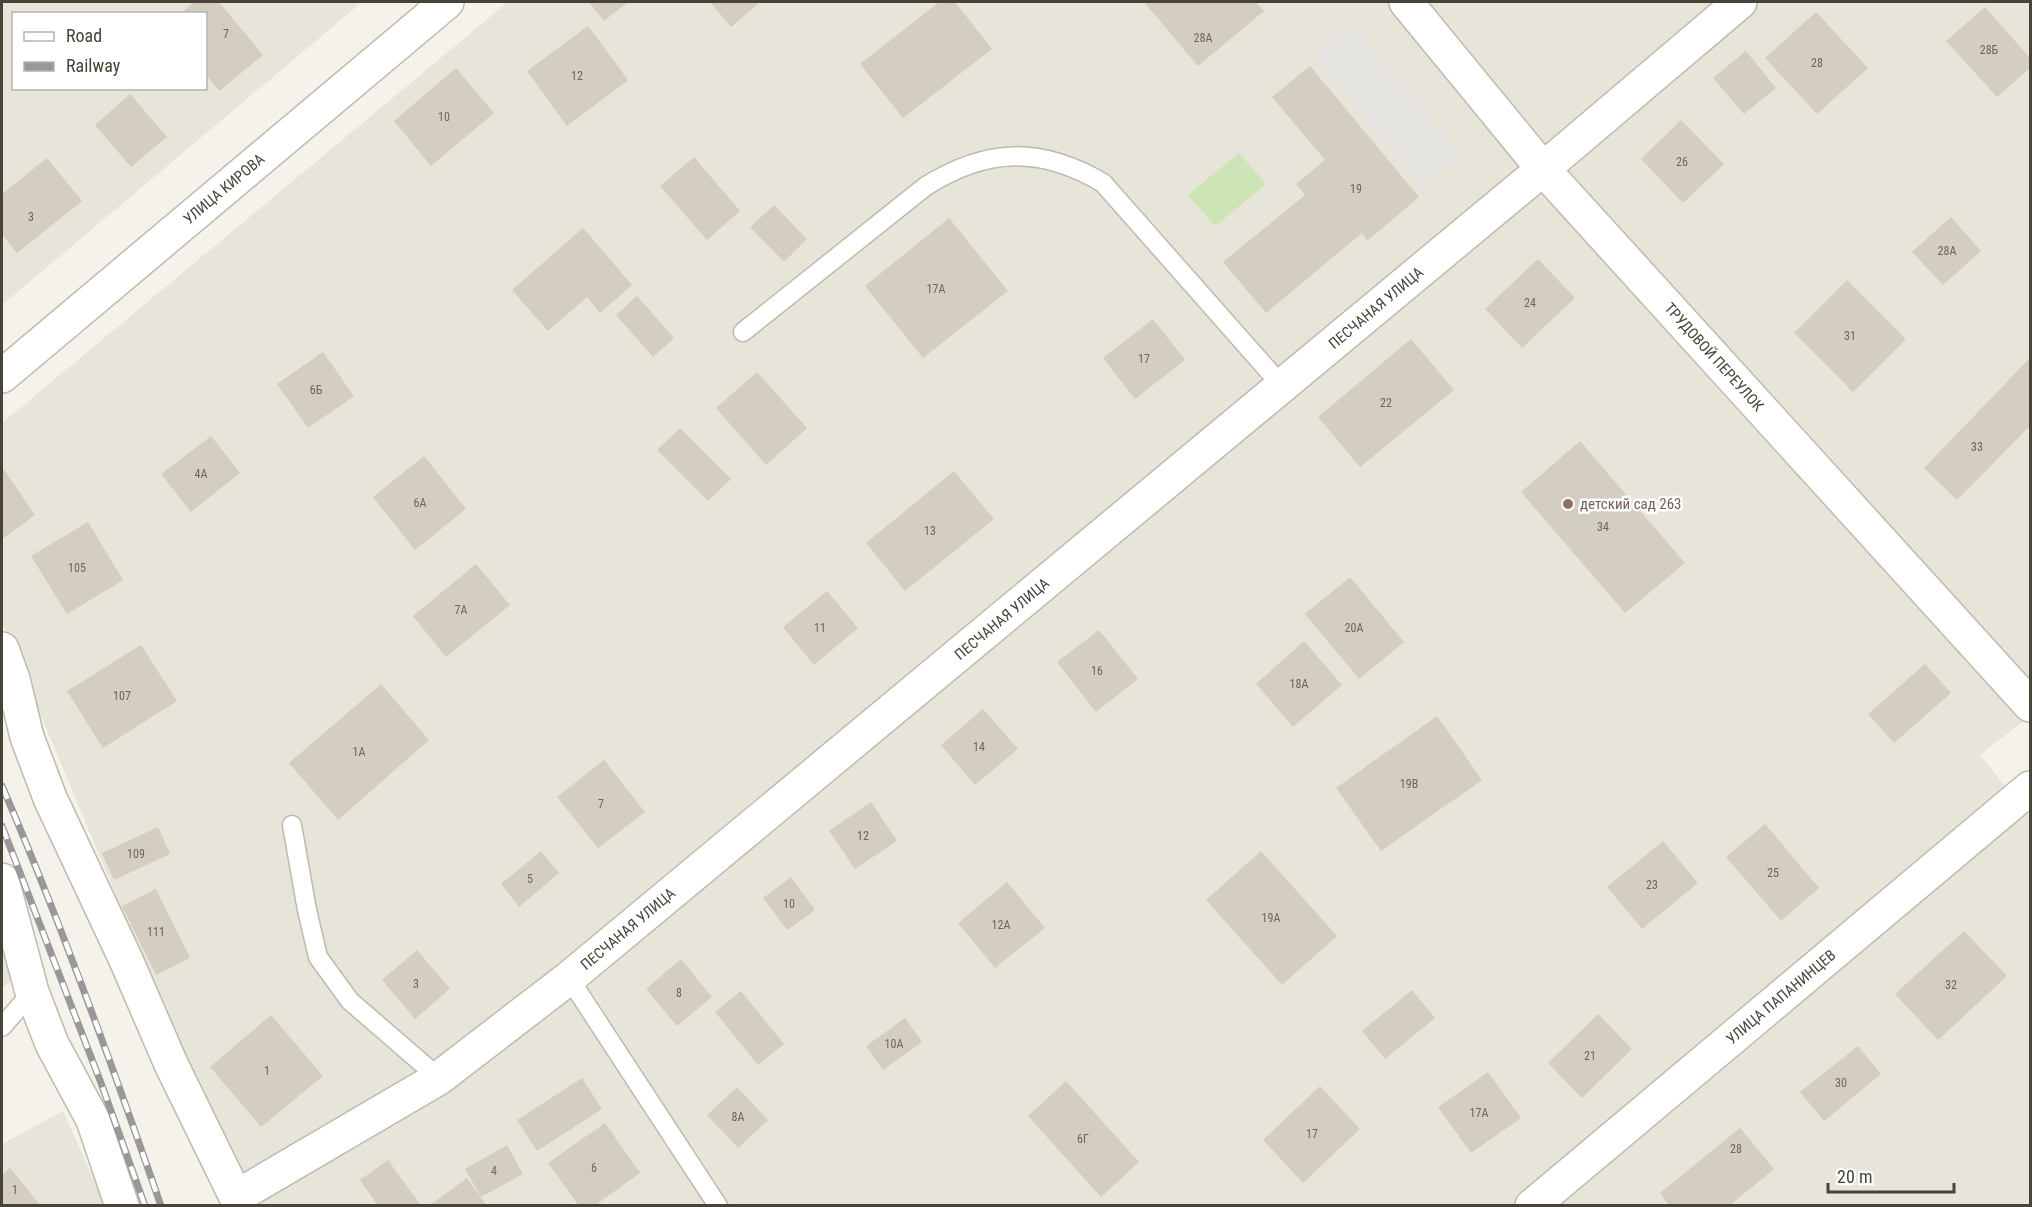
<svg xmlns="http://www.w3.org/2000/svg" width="2032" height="1207" font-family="'Roboto Condensed',sans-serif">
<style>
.residential{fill:#e7e4d9;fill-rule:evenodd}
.green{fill:#cce4b6}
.parking{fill:#e6e4e1}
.building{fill:#d4cec0}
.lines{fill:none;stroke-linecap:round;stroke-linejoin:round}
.service-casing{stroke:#bebaad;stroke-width:21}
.minor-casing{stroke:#bebaad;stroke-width:36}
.service{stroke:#fff;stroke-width:18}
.minor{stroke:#fff;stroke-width:33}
.rail-casing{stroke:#989898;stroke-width:7}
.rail{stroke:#fff;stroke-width:4.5;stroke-dasharray:14;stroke-linecap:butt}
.education-dot{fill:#8d6e63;stroke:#fff;stroke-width:2}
.labels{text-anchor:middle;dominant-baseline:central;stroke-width:5;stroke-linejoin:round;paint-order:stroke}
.number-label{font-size:12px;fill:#6a665b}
.street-label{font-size:15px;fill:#474339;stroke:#fff}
.education-label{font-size:15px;fill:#785e54;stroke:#fff;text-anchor:start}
</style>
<rect width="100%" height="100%" fill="#f4f2ea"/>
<g class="residential">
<path d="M2,2h360l-360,303zM14,14h192v74h-192z"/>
<path d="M508,2h1522v714l-50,39 50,62v388h-1805l-74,-226 -149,-357v-199z"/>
<path d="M2,941l10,40 -10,7z"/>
<path d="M63,1111l42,94 -103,1v-62z"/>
</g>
<path class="green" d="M1239,153l27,31 -51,42 -27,-31z"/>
<path class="parking" d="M1351,24l111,133 -38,32 -111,-134z"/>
<g class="building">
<path d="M194,2h25l44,53 -44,36 -13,-16v-61h-26z"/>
<path d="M589,2h39l-24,19z"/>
<path d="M710,2h45l3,2 -27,23z"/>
<path d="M939,2h16l37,47 -89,69 -43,-54z"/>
<path d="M1144,2h112l8,9 -66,55z"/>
<path d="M1985,7l45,51v10l-33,29 -51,-56z"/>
<path d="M1816,12l52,56 -51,46 -52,-56z"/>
<path d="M588,26l40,54 -61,46 -40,-55z"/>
<path d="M1746,51l30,37 -32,26 -31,-36z"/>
<path d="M1310,66l109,131 -52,44 -5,-8 -96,80 -43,-51 82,-67 -9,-11 29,-24 -53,-63z"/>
<path d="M456,68l38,45 -63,53 -37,-45z"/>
<path d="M130,94l37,43 -36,30 -36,-42z"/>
<path d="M1681,120l43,44 -41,39 -42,-44z"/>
<path d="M694,157l46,54 -33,29 -47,-54z"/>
<path d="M47,158l35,43 -65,52 -15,-19v-40z"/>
<path d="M774,205l33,34 -23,23 -34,-35z"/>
<path d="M1951,217l30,34 -38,34 -31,-33z"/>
<path d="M949,218l59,73 -85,67 -58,-72z"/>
<path d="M583,228l49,57 -32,28 -13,-16 -39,34 -36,-41z"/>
<path d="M1538,259l37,39 -53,50 -37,-39z"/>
<path d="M1847,280l59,59 -53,53 -59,-59z"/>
<path d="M637,296l37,42 -21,19 -37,-42z"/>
<path d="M1153,319l32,41 -50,39 -32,-41z"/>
<path d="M1411,339l43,51 -94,77 -42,-50z"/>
<path d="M323,352l31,44 -46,32 -31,-44z"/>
<path d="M2030,358v68l-73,74 -33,-32z"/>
<path d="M757,372l50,56 -41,37 -50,-57z"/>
<path d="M680,428l51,51 -23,22 -51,-51z"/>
<path d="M211,436l29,37 -49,39 -30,-38z"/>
<path d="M1580,441l105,122 -60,50 -104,-121z"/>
<path d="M424,456l42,53 -51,41 -42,-53z"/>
<path d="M2,467l33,48 -33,24z"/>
<path d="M954,471l40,48 -89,72 -39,-48z"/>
<path d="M88,522l35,58 -56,34 -36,-58z"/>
<path d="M476,564l34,41 -64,52 -33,-41z"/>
<path d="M1350,577l54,65 -45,37 -54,-65z"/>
<path d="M827,591l31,37 -44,37 -31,-38z"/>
<path d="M1099,630l39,49 -42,33 -39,-50z"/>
<path d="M1304,641l38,44 -49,42 -37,-43z"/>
<path d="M141,645l36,56 -74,47 -36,-57z"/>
<path d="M1925,664l26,29 -57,50 -26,-29z"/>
<path d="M381,684l48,56 -91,80 -49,-57z"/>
<path d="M983,709l35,40 -43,36 -34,-40z"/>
<path d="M1437,716l45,64 -101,71 -45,-63z"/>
<path d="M604,760l41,52 -47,36 -41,-51z"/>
<path d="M871,802l26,39 -42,28 -26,-38z"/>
<path d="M1765,824l54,64 -38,33 -55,-64z"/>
<path d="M158,827l12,27 -56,26 -12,-27z"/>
<path d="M1663,841l35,42 -56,46 -35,-42z"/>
<path d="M541,851l18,22 -40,34 -18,-23z"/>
<path d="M1261,851l76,85 -55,49 -76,-85z"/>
<path d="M791,877l24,33 -28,20 -24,-32z"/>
<path d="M1007,882l38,46 -50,40 -37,-45z"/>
<path d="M156,889l34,69 -34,17 -34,-69z"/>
<path d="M1964,931l43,45 -69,64 -43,-46z"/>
<path d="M417,950l33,39 -35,30 -33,-39z"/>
<path d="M681,959l31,38 -35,29 -31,-37z"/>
<path d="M1412,990l23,28 -50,41 -23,-28z"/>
<path d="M741,991l43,53 -26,21 -43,-53z"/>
<path d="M1598,1014l34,35 -50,49 -34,-35z"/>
<path d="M271,1015l52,61 -62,51 -51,-60z"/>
<path d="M905,1018l17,24 -39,28 -17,-24z"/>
<path d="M1858,1046l23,28 -57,47 -24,-29z"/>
<path d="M1488,1072l33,46 -50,35 -33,-46z"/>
<path d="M582,1078l20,31 -65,42 -20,-31z"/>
<path d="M1066,1081l73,81 -38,35 -73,-81z"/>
<path d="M1320,1086l40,43 -57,54 -40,-43z"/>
<path d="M737,1087l31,33 -30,28 -31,-33z"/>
<path d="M605,1123l35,50 -46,33h-15l-31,-43z"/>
<path d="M1740,1128l34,41 -45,37h-59l-10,-13z"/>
<path d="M507,1145l16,29 -42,23 -16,-28z"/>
<path d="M388,1160l31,43 -5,3h-36l-18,-26z"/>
<path d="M10,1168l31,38h-39v-31z"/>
<path d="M467,1178l20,28h-58z"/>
</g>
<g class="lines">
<defs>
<g id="service">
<path d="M743,332l183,-146c61,-38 114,-40 177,-3l179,203"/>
<path d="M292,825l15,85 11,47 32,44 89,77"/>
<path d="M569,978l149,228"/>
<path d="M2,1027l30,-35"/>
</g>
<g id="minor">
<path d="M1406,2l137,167 487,536"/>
<path d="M2,376l445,-374"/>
<path d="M2,649l11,30 14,58 23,61 76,162 45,104 65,133"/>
<path d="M2,880l30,112 20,52 41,76 29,86"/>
<path d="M236,1197l203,-119 130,-100 974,-809 197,-167"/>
<path d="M1532,1206l498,-418"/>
</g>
</defs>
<use href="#service" class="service-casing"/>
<use href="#minor" class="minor-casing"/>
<use href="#service" class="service"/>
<use href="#minor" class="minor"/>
<defs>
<g id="rail">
<path d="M2,786c59,137 110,278 159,420"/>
<path d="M2,826l99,257 44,123"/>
</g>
</defs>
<use href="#rail" class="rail-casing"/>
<use href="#rail" class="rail"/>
</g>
<circle class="education-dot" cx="1568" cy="504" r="6"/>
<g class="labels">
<g class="number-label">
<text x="226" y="34">7</text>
<text x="1203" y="38">28A</text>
<text x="1989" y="50">28Б</text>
<text x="1817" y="63">28</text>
<text x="577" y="76">12</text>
<text x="444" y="117">10</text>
<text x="1682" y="162">26</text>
<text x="1356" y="189">19</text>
<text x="31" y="217">3</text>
<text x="1947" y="251">28А</text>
<text x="936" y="289">17А</text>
<text x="1530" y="303">24</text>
<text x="1850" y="336">31</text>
<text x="1144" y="359">17</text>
<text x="316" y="390">6Б</text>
<text x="1386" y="403">22</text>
<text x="1977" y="447">33</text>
<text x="201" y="474">4А</text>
<text x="420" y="503">6А</text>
<text x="1603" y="527">34</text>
<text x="930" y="531">13</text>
<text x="77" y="568">105</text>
<text x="461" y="610">7А</text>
<text x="820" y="628">11</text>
<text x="1354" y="628">20А</text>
<text x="1097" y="671">16</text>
<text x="1299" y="684">18А</text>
<text x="122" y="696">107</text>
<text x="979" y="747">14</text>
<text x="359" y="752">1А</text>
<text x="1409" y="784">19В</text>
<text x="601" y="804">7</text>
<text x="863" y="836">12</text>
<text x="136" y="854">109</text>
<text x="1773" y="873">25</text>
<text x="530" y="879">5</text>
<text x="1652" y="885">23</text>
<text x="789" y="904">10</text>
<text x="1271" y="918">19А</text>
<text x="1001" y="925">12А</text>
<text x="156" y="932">111</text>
<text x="416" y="984">3</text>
<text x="1951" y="985">32</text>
<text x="679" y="993">8</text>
<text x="894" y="1044">10А</text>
<text x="1590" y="1056">21</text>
<text x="267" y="1071">1</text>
<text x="1841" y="1083">30</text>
<text x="1479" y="1113">17А</text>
<text x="738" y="1117">8А</text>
<text x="1312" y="1134">17</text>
<text x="1083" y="1139">6Г</text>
<text x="1736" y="1149">28</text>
<text x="594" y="1168">6</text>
<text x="494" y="1171">4</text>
<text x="15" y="1190">1</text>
</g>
<g class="street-label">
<text transform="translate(224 189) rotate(-40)">УЛИЦА КИРОВА</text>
<text transform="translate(1376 308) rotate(-40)">ПЕСЧАНАЯ УЛИЦА</text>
<text transform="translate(1714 357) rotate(48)">ТРУДОВОЙ ПЕРЕУЛОК</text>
<text transform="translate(1002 619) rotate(-40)">ПЕСЧАНАЯ УЛИЦА</text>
<text transform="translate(628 929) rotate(-40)">ПЕСЧАНАЯ УЛИЦА</text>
<text transform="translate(1781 997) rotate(-40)">УЛИЦА ПАПАНИНЦЕВ</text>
</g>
<g class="education-label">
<text x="1580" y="504">детский сад 263</text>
</g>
</g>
<rect width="2032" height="1207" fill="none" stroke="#474339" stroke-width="6"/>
<rect x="12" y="12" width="195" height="78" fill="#ffffff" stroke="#b5b4b0" stroke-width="1.5"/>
<rect x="24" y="32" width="30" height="9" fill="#ffffff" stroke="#b5b4b0" stroke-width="1.5"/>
<text x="66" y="42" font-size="18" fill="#474339">Road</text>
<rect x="24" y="62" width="30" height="9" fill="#989898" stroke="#b5b4b0" stroke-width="1.5"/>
<text x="66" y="72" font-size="18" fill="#474339">Railway</text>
<path d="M1828 1183v9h126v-9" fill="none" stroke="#474339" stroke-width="3"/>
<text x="1837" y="1183" font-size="18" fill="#474339" stroke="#ffffff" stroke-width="4.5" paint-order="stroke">20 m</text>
</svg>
